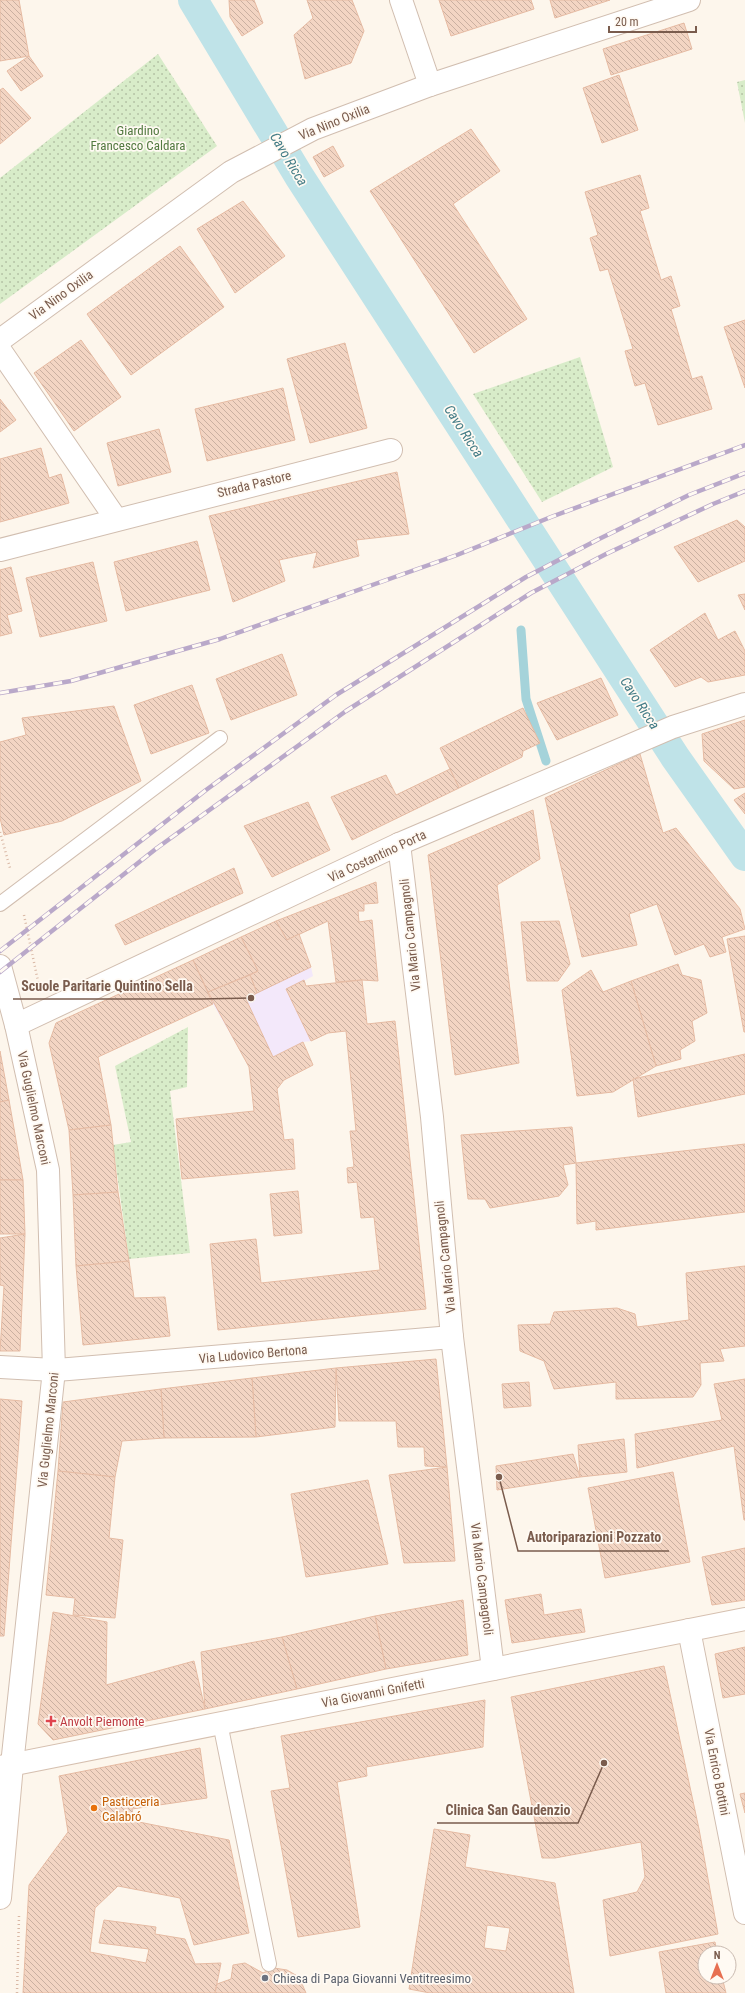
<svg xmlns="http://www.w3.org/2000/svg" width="745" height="1993" font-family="'Roboto Condensed',sans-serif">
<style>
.education{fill:#f3e8fa}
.grass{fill:url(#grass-dots)}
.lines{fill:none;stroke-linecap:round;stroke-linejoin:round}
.stream{stroke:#a5d3da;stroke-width:9}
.canal{stroke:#bfe3e8;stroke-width:30}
.building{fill:url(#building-back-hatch);stroke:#e6bba3;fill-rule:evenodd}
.lane-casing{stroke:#d1beb0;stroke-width:16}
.street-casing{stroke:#d1beb0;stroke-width:24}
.secondary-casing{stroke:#d6c0b0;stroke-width:24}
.path{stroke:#d9b8a5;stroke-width:2.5;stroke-dasharray:1 3;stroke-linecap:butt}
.lane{stroke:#fff;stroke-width:14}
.street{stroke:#fff;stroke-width:22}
.secondary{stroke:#fff;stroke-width:22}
.rail-casing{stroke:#b9a8c9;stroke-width:4.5}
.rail{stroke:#fffaf3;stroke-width:3;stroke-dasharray:9;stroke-linecap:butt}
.health-dot{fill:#e0444e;stroke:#fffaf3;stroke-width:1.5}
.food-dot{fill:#e8710a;stroke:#fffaf3;stroke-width:1.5}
.worship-dot{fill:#6b7280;stroke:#fffaf3;stroke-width:1.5}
.labels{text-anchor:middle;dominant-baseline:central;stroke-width:3.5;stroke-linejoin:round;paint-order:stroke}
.street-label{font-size:13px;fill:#7a5c4d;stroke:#fffaf3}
.park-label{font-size:13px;fill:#537a41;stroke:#fffaf3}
.health-label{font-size:13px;fill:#be3a42;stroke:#fffaf3;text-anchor:start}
.food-label{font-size:13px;fill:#c56008;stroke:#fffaf3;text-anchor:start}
.worship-label{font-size:13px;fill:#5b616d;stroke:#fffaf3;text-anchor:start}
.water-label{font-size:14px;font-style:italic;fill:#437c86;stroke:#fffaf3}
.leader{fill:none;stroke:#7a5c4d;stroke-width:1.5}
.callout-dot{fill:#7a5c4d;stroke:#fffaf3;stroke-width:1.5}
.callout-label{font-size:14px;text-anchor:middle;font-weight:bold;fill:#7a5c4d;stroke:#fffaf3;stroke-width:3.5;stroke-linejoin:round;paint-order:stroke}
</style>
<defs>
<pattern id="grass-dots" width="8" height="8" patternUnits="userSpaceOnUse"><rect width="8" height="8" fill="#d8ecc9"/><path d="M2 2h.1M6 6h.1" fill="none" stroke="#b4c2a5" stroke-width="1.8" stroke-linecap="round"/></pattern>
<pattern id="building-back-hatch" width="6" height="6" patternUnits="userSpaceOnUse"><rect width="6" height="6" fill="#f3d5c3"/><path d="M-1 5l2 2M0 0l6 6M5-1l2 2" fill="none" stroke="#cab0a1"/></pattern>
</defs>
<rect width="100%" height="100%" fill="#fdf6ec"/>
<path class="education" d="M276,921l11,19 12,-6 12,33 2,9 -25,14 24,51 -9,1 -53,26 -37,-64 -20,-44z"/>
<g class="grass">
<path d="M158,54l59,92 -217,158v-126z"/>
<path d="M745,80v43l-8,-41z"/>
<path d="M580,357l33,110 -71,35 -69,-108z"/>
<path d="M188,1027l-1,60 -17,4 20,162 -61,6 -16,-114 18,-3 -16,-76z"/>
</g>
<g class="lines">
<path class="stream" d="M521,630l5,69 20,62"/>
<path class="canal" d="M193,0l106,176 376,581 70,99"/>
</g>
<g class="building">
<path d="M0,0h19l10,56 -29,5z"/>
<path d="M229,0h25l9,23 -21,13 -12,-19z"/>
<path d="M307,0h45l12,31 -13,32 -46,16 -11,-44 19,-17z"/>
<path d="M439,0h92l3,9 -83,27z"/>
<path d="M550,0h60l-55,18z"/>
<path d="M684,23l8,26 -81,26 -8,-26z"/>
<path d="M29,56l14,20 -22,15 -14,-20z"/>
<path d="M619,75l19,55 -36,13 -19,-55z"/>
<path d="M3,88l28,30 -31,26v-54z"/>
<path d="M471,129l29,42 -47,33 74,115 -53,34 -104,-162z"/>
<path d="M333,146l11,20 -20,11 -11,-20z"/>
<path d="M640,175l9,33 -9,3 21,69 10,-4 9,30 -9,3 21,70 10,-3 10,33 -54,16 -13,-42 -10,3 -10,-35 8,-2 -25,-80 -8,2 -10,-33 8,-3 -13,-43z"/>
<path d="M243,201l42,55 -50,37 -38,-64z"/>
<path d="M180,246l44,61 -93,68 -44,-61z"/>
<path d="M745,320v68l-21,-61z"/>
<path d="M81,340l40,57 -47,34 -40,-58z"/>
<path d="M345,343l22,85 -57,15 -23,-84z"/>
<path d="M283,388l12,52 -88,21 -12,-52z"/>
<path d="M0,399l16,21 -16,12z"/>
<path d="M159,429l12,43 -53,14 -11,-43z"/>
<path d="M41,448l8,30 12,-4 8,29 -69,19v-63z"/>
<path d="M397,472l12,62 -53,6 3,16 -46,12 4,-16 -38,8 6,21 -52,21 -24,-86z"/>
<path d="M737,520l8,7v34l-47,21 -24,-35z"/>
<path d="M197,541l13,49 -84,21 -12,-49z"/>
<path d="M93,562l14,59 -67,16 -14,-59z"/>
<path d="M11,567l11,44 -15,4 5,18 -12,3v-66z"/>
<path d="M745,594v16l-7,-15z"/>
<path d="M705,613l13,27 17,-9 10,20v24l-37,7 -7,-5 -26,10 -25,-37z"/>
<path d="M282,654l15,41 -66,25 -15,-41z"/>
<path d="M601,678l17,37 -61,25 -20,-37z"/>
<path d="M192,685l17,48 -58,21 -17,-49z"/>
<path d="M114,706l27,75 -79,40 -58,14 -4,-17v-76l26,-7 -4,-17z"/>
<path d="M523,708l17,35 -17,8 -1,6 -63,31 -19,-40z"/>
<path d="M745,720v67l-11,2 -30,-28 -2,-27z"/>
<path d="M640,754l23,79 13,-5 64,81 5,20 -23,8 4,15 -16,5 -6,-13 -29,11 -18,-51 -28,10 8,31 -55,12 -37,-159z"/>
<path d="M450,769l9,19 -107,52 -21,-43 55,-22 10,20z"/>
<path d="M745,793v21l-11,-14z"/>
<path d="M308,802l22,48 -58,27 -28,-51z"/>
<path d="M533,810l7,49 -43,26 22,178 -64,12 -27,-220z"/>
<path d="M234,868l9,25 -118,52 -10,-20z"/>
<path d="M376,882l2,21 -14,1v7h-6l1,11 13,-2 6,61 -16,-1 -26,2 -8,-61 -41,19 -11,-19z"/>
<path d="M276,921l11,19 12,-6 12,33 -54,26 -7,-18 8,-4 -17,-34z"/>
<path d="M559,921l11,43 -12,17h-31l-6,-59z"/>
<path d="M745,936v96h-1l-17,-93z"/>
<path d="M241,937l17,34 -50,21 -15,-32z"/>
<path d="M193,960l20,44 -115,53 13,68 -42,5 -20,-87 7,-20z"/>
<path d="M678,964l4,11 19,5 6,33 -15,8 3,20 -15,9 1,9 -25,7 -25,-85z"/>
<path d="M591,970l12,22 28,-11 25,85 -43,26 -36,4 -15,-106z"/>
<path d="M250,975l7,18 -11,6 27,58 30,-15 10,23 -29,15 -7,9 7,51 9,-1 2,30 -113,10 -6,-60 78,-8 -5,-44 -41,-75z"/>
<path d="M304,980l2,6 56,-6 5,44 28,-3 31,288 -208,21 -8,-86 46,-5 5,44 119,-13 -6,-53 -13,1 -4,-36 -9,1 -1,-15 7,-1 -4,-36h6l-10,-100 -18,2 -17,8 -25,-52z"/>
<path d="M0,1051l9,49 -9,2z"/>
<path d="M745,1054v40l-107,23 -5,-38z"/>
<path d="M9,1100l14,80h-23v-78z"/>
<path d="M111,1125l7,67 -45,3 -4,-65z"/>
<path d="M572,1127l4,36 -13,2 5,20 -9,11 -69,12 -5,-9h-17l-7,-64z"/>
<path d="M745,1144v68l-149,18v-9l-19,3 -1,-61z"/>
<path d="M0,1180h23l2,54h-25z"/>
<path d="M298,1191l4,42 -28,3 -4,-42z"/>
<path d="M118,1192l11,69 -53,5 -3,-71z"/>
<path d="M25,1234l-5,117h-20l4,-65 -4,-1v-47z"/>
<path d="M129,1261l5,37 31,-1 5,39 -87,9 -7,-79z"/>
<path d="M745,1266v80l-25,3 4,12 -24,2 1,22 -8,12 -77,2v-17l-62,7 -10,-28 -24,-10 -2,-26 32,-1 4,-12 63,-4 18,6 2,13 52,-7 -3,-47z"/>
<path d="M436,1359l11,108 -22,-1 -1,-19h-26l-2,-26h-57l-3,-53z"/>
<path d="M336,1368l-1,59 -79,10 -4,-59z"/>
<path d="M252,1378l4,59 -92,1 -3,-49z"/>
<path d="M745,1379v141h-1l-10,-74 -97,22 -2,-34 87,-14 -8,-36z"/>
<path d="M529,1382l2,24 -27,2 -2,-24z"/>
<path d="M161,1389l3,49 -42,3 -7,36 -57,-6 5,-69z"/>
<path d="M0,1399l22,2 -18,235h-4z"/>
<path d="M624,1439l3,33 -47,5 -2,-32z"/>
<path d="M573,1454l7,23 -83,13 -1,-24z"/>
<path d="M447,1467l8,94 -51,2 -15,-88z"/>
<path d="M58,1471l57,6 -6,61 14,2 -8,78 -42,-3 2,-17 -29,-3z"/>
<path d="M673,1472l17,90 -85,16 -17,-90z"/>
<path d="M368,1480l20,84 -82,13 -15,-83z"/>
<path d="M745,1548v52l-33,5 -10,-48z"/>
<path d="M541,1594l3,21 37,-6 4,23 -73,11 -7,-43z"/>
<path d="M463,1600l5,55 -82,14 -11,-53z"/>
<path d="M53,1612l54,10 -1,63 88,-24 11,48 -152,31 -15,-16z"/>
<path d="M375,1616l11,53 -89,20 -15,-52z"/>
<path d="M282,1637l15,52 -92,20 -4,-57z"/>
<path d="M745,1647v47l-22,4 -8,-44z"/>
<path d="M664,1666l35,163 19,105 -108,22 -7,-56 34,-8 8,-15 -4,-35 -86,16h-13l-31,-161z"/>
<path d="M485,1700l-2,47 -117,20 1,9 -30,6 23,145 -62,10 -27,-146 19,-3 -9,-52z"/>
<path d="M200,1748l7,50 -75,11 2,12 95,19 20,93 -55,12 -14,-47 -62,-12 -23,22 -5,44 56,11 3,-14 -50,-6 5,-23 52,7 -1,7 30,5 10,25 26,-1 -6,30h-192l6,-108 39,-53 -9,-56z"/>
<path d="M745,1793v20l-5,-19z"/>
<path d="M434,1829l36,6 -5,32 90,16 19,110h-144l-21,-4zM487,1925l23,3 -4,23 -22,-3z"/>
<path d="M715,1942l2,11h-12v24h17l4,16h-60l-7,-41z"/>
<path d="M245,1963l18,10 11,-5 13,2 12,7 7,16h-91l2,-9 14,-5 2,-14z"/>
</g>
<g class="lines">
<defs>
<g id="lane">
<path d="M0,904l220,-166"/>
<path d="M220,1723l49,241"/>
</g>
<g id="street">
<path d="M401,0l29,85"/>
<path d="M0,340l231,-168 82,-43 117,-44 259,-85"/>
<path d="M0,350l116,169"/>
<path d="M0,550l391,-100"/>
<path d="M399,844l33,273 20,220 41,332"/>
<path d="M0,966l16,59 32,145 6,200 -42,395"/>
<path d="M16,1025l383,-181 274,-117 72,-23"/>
<path d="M0,1367l54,3 15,-1 383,-32"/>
<path d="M689,1630l56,283"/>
</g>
<g id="secondary">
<path d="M0,1767l745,-148"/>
<path d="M0,1898l12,-133"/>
</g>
</defs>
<use href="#lane" class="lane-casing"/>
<use href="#street" class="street-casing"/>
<use href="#secondary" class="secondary-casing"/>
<g class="path">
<path d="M0,832l10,36"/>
<path d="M24,915l15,71"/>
<path d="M17,1993l2,-77"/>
</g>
<use href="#lane" class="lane"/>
<use href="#street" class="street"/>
<use href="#secondary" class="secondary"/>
<defs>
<g id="rail">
<path d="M0,693l71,-12 149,-42 237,-84 94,-38 194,-72"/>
<path d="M0,951l206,-161 130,-95 190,-118 73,-38 90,-44 56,-22"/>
<path d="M0,972l157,-124 189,-137 185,-118 75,-39 107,-50 32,-13"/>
</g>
</defs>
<use href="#rail" class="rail-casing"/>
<use href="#rail" class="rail"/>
</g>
<path class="health-dot" d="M49 1715h4v4h4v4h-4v4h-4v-4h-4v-4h4z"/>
<circle class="food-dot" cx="94" cy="1808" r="4"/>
<circle class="worship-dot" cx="265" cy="1978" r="4"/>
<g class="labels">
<g class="street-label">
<text transform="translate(334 122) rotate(-22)">Via Nino Oxilia</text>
<text transform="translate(61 295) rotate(-36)">Via Nino Oxilia</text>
<text transform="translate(254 484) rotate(-14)">Strada Pastore</text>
<text transform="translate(377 856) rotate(-25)">Via Costantino Porta</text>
<text transform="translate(410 935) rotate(-96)">Via Mario Campagnoli</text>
<text transform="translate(34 1108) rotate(78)">Via Guglielmo Marconi</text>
<text transform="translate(445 1257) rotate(-96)">Via Mario Campagnoli</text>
<text transform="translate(253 1354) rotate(-5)">Via Ludovico Bertona</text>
<text transform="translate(48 1430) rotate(-84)">Via Guglielmo Marconi</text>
<text transform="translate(482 1579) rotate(83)">Via Mario Campagnoli</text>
<text transform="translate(373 1693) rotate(-11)">Via Giovanni Gnifetti</text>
<text transform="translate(717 1772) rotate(79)">Via Enrico Bottini</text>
</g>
<g class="park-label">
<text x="138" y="130">Giardino<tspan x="138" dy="15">Francesco Caldara</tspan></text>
</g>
<g class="health-label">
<text x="60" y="1721">Anvolt Piemonte</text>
</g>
<g class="food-label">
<text x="102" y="1801">Pasticceria<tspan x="102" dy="15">Calabró</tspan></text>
</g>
<g class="worship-label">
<text x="273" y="1978">Chiesa di Papa Giovanni Ventitreesimo</text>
</g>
<g class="water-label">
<text transform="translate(289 159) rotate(59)">Cavo Ricca</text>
<text transform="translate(464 431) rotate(57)">Cavo Ricca</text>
<text transform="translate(640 703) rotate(57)">Cavo Ricca</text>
</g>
</g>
<path class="leader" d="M251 998L201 999H13M499 1477L518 1551H669M604 1763L578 1823H437"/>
<g class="callout-dot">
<circle cx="251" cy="998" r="4"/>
<circle cx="499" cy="1477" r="4"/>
<circle cx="604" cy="1763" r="4"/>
</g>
<g class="callout-label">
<text x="107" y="991">Scuole Paritarie Quintino Sella</text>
<text x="594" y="1542">Autoriparazioni Pozzato</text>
<text x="508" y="1815">Clinica San Gaudenzio</text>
</g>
<g transform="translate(717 1965)"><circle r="19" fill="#fffaf3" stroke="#cabbb1"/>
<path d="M0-3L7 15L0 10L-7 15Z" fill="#e76f51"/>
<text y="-6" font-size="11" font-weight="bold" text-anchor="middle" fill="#7a5c4d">N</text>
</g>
<path d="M609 26v6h87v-6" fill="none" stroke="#7a5c4d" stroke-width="2"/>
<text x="615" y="26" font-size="12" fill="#7a5c4d" stroke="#fffaf3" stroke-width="3" paint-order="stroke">20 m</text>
</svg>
